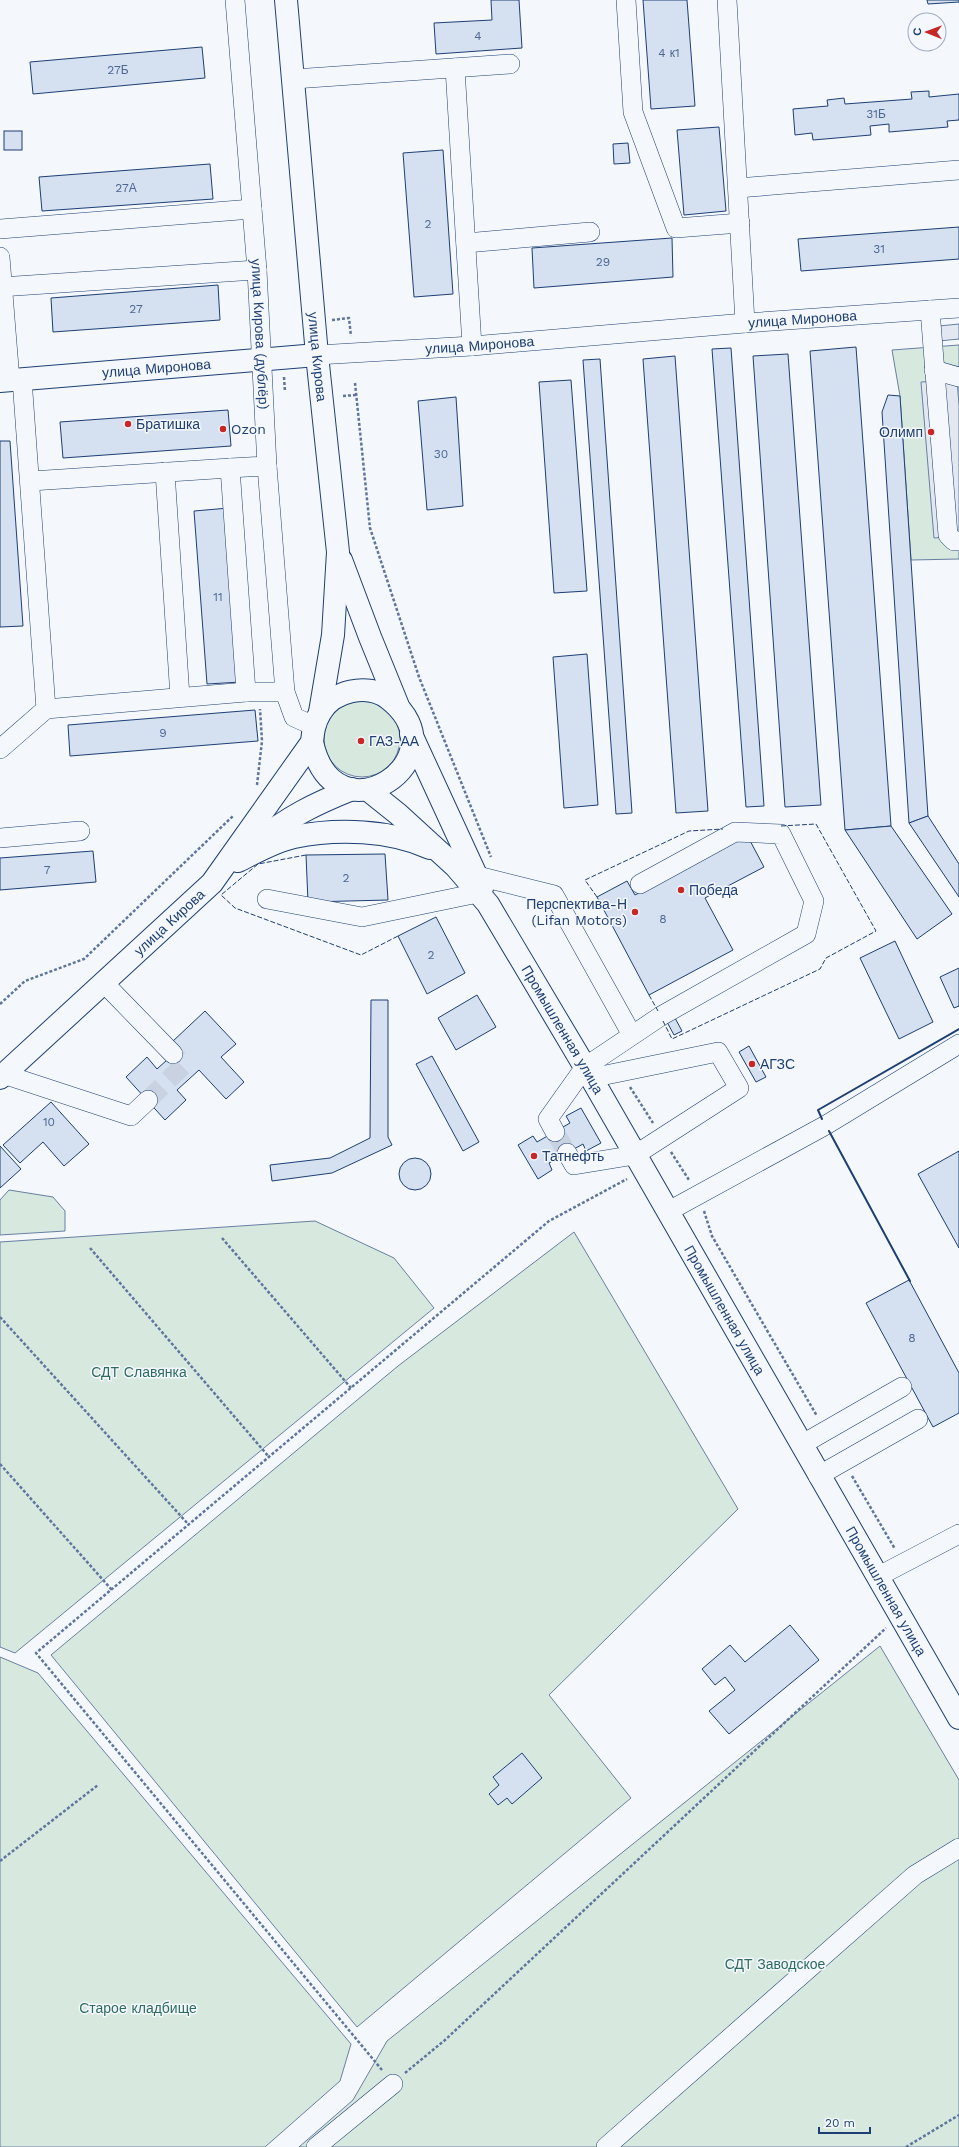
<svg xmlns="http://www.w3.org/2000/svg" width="959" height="2147" font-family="'Work Sans',sans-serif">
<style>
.green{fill:#d7e8df;stroke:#687fa3}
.parking{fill:#e3e8f0;stroke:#687fa3}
.building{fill:#d5e0f0;stroke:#1d3f73}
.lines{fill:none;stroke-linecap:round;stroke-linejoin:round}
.minor-tunnel{stroke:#c9d2e0;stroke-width:19;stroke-dasharray:19 10;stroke-linecap:butt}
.minor-casing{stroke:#1d3f73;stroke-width:20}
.major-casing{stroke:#1d3f73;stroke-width:24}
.path{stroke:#5e769c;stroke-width:2.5;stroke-dasharray:3 2;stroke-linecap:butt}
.minor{stroke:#f4f7fb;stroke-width:19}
.major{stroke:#f4f7fb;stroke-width:22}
.fence{stroke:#1d3f73;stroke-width:1;stroke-dasharray:5 2;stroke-linecap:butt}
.wall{stroke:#1d3f73;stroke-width:2}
.poi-dot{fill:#c62828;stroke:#f4f7fb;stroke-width:1.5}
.labels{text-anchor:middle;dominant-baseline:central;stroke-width:3;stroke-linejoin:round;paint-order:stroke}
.number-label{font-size:12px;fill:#4b6792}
.street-label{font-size:14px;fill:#1d3f73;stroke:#f4f7fb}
.poi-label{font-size:14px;fill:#1d3f73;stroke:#f4f7fb;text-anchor:start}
.park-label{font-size:14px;fill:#2c6c60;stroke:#f4f7fb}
</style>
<rect width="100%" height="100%" fill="#f4f7fb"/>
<g class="green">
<path d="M959,345v214l-48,1 -11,-164 -8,-46z"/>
<circle cx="362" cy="739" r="38"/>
<path d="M9,1190l44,7 12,14v20l-65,4v-35z"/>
<path d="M315,1221l79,37 40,50 -419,345 -15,-6v-405z"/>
<path d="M574,1232l164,277 -189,186 82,103 -274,229 -306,-372 347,-289z"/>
<path d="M880,1646l79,134v367h-660l54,-47 34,-59z"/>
<path d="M0,1657l38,16 313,371 -11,37 -75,66h-265z"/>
</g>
<g class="parking">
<path d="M959,324v15l-20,2v-15z"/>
<path d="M957,380l2,25v131l-25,2 -13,-156z"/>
</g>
<g class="building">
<path d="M491,0h28l3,48 -86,6 -2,-31 58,-3z"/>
<path d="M643,0h44l8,106 -44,3z"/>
<path d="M927,0h32v2l-31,2z"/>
<path d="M202,47l3,31 -172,16 -3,-32z"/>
<path d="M929,91v6l30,-3v26l-12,1 1,6 -59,5v-8l-19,2 1,9 -58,5 -1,-7 -17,2 -2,-26 35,-3 -1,-6 17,-2 1,6 67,-5 -1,-7z"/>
<path d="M719,127l7,84 -42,4 -7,-85z"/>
<rect x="4" y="131" width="18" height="19"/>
<path d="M628,143l2,20 -16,1 -1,-20z"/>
<path d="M443,150l10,144 -39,3 -11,-144z"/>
<path d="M210,164l3,35 -171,12 -3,-34z"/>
<path d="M959,227v32l-158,12 -3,-32z"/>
<path d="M672,238l1,39 -139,11 -2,-40z"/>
<path d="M218,285l2,35 -167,12 -2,-34z"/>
<path d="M856,347l35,479 -46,4 -35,-479z"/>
<path d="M731,348l33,458 -18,1 -34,-458z"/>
<path d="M788,354l33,451 -36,2 -32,-451z"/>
<path d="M675,356l33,455 -32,2 -33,-454z"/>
<path d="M600,359l32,454 -16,1 -33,-454z"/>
<path d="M571,380l16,211 -33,2 -15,-211z"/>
<path d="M888,395l12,1 28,420 -19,7 -27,-411z"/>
<path d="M456,397l7,109 -36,4 -9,-109z"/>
<path d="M228,410l3,36 -168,12 -3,-36z"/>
<path d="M0,441h10l13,185 -23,1z"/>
<path d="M229,508l12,174 -34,2 -13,-173z"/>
<path d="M587,654l11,151 -34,3 -11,-151z"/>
<path d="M255,710l3,31 -188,15 -2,-31z"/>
<path d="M928,816l31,48v33l-50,-74z"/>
<path d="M891,826l61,88 -35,25 -72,-109z"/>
<path d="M747,835l17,32 -59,31 28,52 -84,45 -52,-98 30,-16 8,14z"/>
<path d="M93,851l3,31 -96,8v-32z"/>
<path d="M385,854l3,46 -80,2 -2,-47z"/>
<path d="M436,917l29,56 -38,21 -29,-58z"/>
<path d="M895,941l38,81 -34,17 -39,-81z"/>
<path d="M959,968v38l-5,2 -14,-31z"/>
<path d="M477,995l19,32 -40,23 -18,-32z"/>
<path d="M371,1000h17v137l4,8 -60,28 -60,8 -2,-16 60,-7 40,-20z"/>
<path d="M205,1011l31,33 -15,13 23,25 -18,17 -27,-29 -22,20 9,10 -21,20 -39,-43 21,-20 10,12 21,-19 -6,-8z"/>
<path d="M675,1018l7,13 -8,4 -7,-13z"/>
<path d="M749,1046l17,31 -10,5 -17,-30z"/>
<path d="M432,1056l47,86 -16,9 -47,-87z"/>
<path d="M51,1102l38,42 -25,22 -21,-24 -23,21 -17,-18z"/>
<path d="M581,1108l20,35 -15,8 -3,-7 -34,19 3,7 -14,9 -20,-34 15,-9 4,6 33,-19 -4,-7z"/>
<path d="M0,1146l21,23 -21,19z"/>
<path d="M959,1151v97l-41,-74z"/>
<circle cx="415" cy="1174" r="16"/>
<path d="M909,1280l50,93v40l-26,14 -67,-124z"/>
<path d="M790,1625l29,35 -90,74 -20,-23 26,-21 -10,-13 -10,8 -13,-16 28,-24 15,17z"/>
<path d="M522,1753l20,25 -30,26 -5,-6 -9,7 -9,-11 10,-9 -6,-8z"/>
</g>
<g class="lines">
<g class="minor-tunnel">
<path d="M148,1100l36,-35 -11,-11"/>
<path d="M555,1132l12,21"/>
</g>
<defs>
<g id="minor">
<path id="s1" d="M235,0l22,270 10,196 18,226 9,25 20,9"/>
<path d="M626,0l7,112 43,116 64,-5"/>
<path d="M727,0l18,323"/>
<path d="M455,68l17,278"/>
<path d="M294,79l216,-15"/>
<path d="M738,188l221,-18"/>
<path d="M0,229l252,-20"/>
<path d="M466,243l124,-11"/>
<path d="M0,257l10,123"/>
<path d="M0,287l257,-17"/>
<path d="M930,310l18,225 6,6h5"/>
<path id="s2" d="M317,355l155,-9 273,-23 214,-15"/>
<path d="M934,370l25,7"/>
<path d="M22,379l24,330 200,-17h39"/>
<path d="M230,468l37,-2"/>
<path d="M165,472l15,225"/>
<path d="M31,481l199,-13 16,224"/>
<path d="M0,749l46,-40"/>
<path d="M0,838l80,-7"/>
<path d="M478,876l76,19 78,140"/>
<path d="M267,899l95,18 116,-24"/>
<path d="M104,983l69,71"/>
<path d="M3,1074l128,42 17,-16"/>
<path d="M555,1132l-7,-13 37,-52 76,-51 145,-82 8,-33 -33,-67 -46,-2 -95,52"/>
<path d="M567,1153l7,12 61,-10 104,-67 -21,-36 -127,26"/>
<path d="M667,1212l159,-87 133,-81"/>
<path d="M801,1445l101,-58"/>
<path d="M818,1476l100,-57"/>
<path d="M877,1577l82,-43"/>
<path d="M316,2147l77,-63"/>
<path d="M606,2147l309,-272 44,-27"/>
</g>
<g id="major">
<path id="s3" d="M286,0l31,355 21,197 -5,83 -13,77"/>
<path id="s4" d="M0,381l317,-26"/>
<path d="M341,560l29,77 28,69"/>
<path d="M411,734l71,154"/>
<path id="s5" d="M368,790l30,24 58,53 32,37 97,163 374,651"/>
<path d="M256,844c29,-26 61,-41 96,-55"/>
<path d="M238,861c18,-9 37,-20 56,-24 43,-9 96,-7 136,11"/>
<path id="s6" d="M0,1078l212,-195 100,-141c1,-10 2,-19 8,-29 12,-22 48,-31 69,-14 76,60 -55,146 -77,43"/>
</g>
</defs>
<use href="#minor" class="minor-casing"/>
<use href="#major" class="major-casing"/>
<g class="path">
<path d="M332,320l17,-2 2,18"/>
<path d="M284,377l1,15"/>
<path d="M355,383l15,145 49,149 72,180"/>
<path d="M343,396l13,-1"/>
<path d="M257,785l5,-44 -2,-32"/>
<path d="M0,1004l25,-23 59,-22 150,-144"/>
<path d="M630,1087l23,36"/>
<path d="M671,1152l18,28"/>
<path d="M704,1211l8,25 105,180"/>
<path d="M222,1238l129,150"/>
<path d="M90,1248l179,209"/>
<path d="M0,1317l189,208"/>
<path d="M0,1464l112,126"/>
<path d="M852,1476l43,73"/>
<path d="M0,1861l98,-76"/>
<path d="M382,2070l-346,-417 513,-432 78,-42"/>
<path d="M405,2073l40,-33 441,-412"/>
<path d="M906,2147l53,-32"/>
</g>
<use href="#minor" class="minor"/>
<use href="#major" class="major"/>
<g class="fence">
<path d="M306,855l-48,9 -37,31 14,13 126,47 37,-19"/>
<path d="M597,897l-12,-17 104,-49 34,-2"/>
<path d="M649,995l9,16"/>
<path d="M663,1021l9,18 148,-70 6,-11 50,-27 -60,-107 -35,2"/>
</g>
<g class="wall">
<path d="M822,1119l-4,-9 141,-81"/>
<path d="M829,1131l81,150"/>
</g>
</g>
<g class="poi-dot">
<circle cx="128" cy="424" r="4"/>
<circle cx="223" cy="429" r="4"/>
<circle cx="931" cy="432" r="4"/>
<circle cx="361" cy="741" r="4"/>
<circle cx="681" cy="890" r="4"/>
<circle cx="635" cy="912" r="4"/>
<circle cx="752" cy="1064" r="4"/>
<circle cx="534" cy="1156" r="4"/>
</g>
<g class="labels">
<g class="number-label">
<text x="478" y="36">4</text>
<text x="669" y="53">4 к1</text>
<text x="118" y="70">27Б</text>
<text x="876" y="114">31Б</text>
<text x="126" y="188">27А</text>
<text x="428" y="224">2</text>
<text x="879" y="249">31</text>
<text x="603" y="262">29</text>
<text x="136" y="309">27</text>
<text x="441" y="454">30</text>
<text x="218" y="597">11</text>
<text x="163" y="733">9</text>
<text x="47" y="870">7</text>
<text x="346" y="878">2</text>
<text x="663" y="919">8</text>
<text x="431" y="955">2</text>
<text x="49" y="1122">10</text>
<text x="912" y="1338">8</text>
</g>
<g class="street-label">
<text stroke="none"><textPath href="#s2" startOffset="487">улица Миронова</textPath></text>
<text stroke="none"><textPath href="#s1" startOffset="335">улица Кирова (дублёр)</textPath></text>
<text stroke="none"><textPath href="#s2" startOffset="163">улица Миронова</textPath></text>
<text stroke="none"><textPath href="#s3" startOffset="358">улица Кирова</textPath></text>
<text stroke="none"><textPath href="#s4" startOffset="157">улица Миронова</textPath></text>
<text stroke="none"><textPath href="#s6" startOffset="230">улица Кирова</textPath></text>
<text stroke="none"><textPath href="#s5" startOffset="312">Промышленная улица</textPath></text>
<text stroke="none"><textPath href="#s5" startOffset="636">Промышленная улица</textPath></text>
<text stroke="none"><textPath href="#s5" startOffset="960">Промышленная улица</textPath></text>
</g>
<g class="poi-label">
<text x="136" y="424">Братишка</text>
<text x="231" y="429">Ozon</text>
<text x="923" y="432" text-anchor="end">Олимп</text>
<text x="369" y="741">ГАЗ-АА</text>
<text x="689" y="890">Победа</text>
<text x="627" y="904" text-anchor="end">Перспектива-Н<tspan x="627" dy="16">(Lifan Motors)</tspan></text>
<text x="760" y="1064">АГЗС</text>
<text x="542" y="1156">Татнефть</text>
</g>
<g class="park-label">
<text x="139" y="1372">СДТ Славянка</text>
<text x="775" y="1964">СДТ Заводское</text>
<text x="138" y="2008">Старое кладбище</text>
</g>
</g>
<g transform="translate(927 32) rotate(271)"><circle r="19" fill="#f4f7fb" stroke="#9eadc5"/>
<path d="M0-3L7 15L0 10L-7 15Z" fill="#c62828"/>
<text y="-6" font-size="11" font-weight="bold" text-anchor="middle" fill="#1d3f73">С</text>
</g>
<path d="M819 2127v6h51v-6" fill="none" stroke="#1d3f73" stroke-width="2"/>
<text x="825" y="2127" font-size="12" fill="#1d3f73" stroke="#f4f7fb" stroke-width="3" paint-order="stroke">20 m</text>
</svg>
